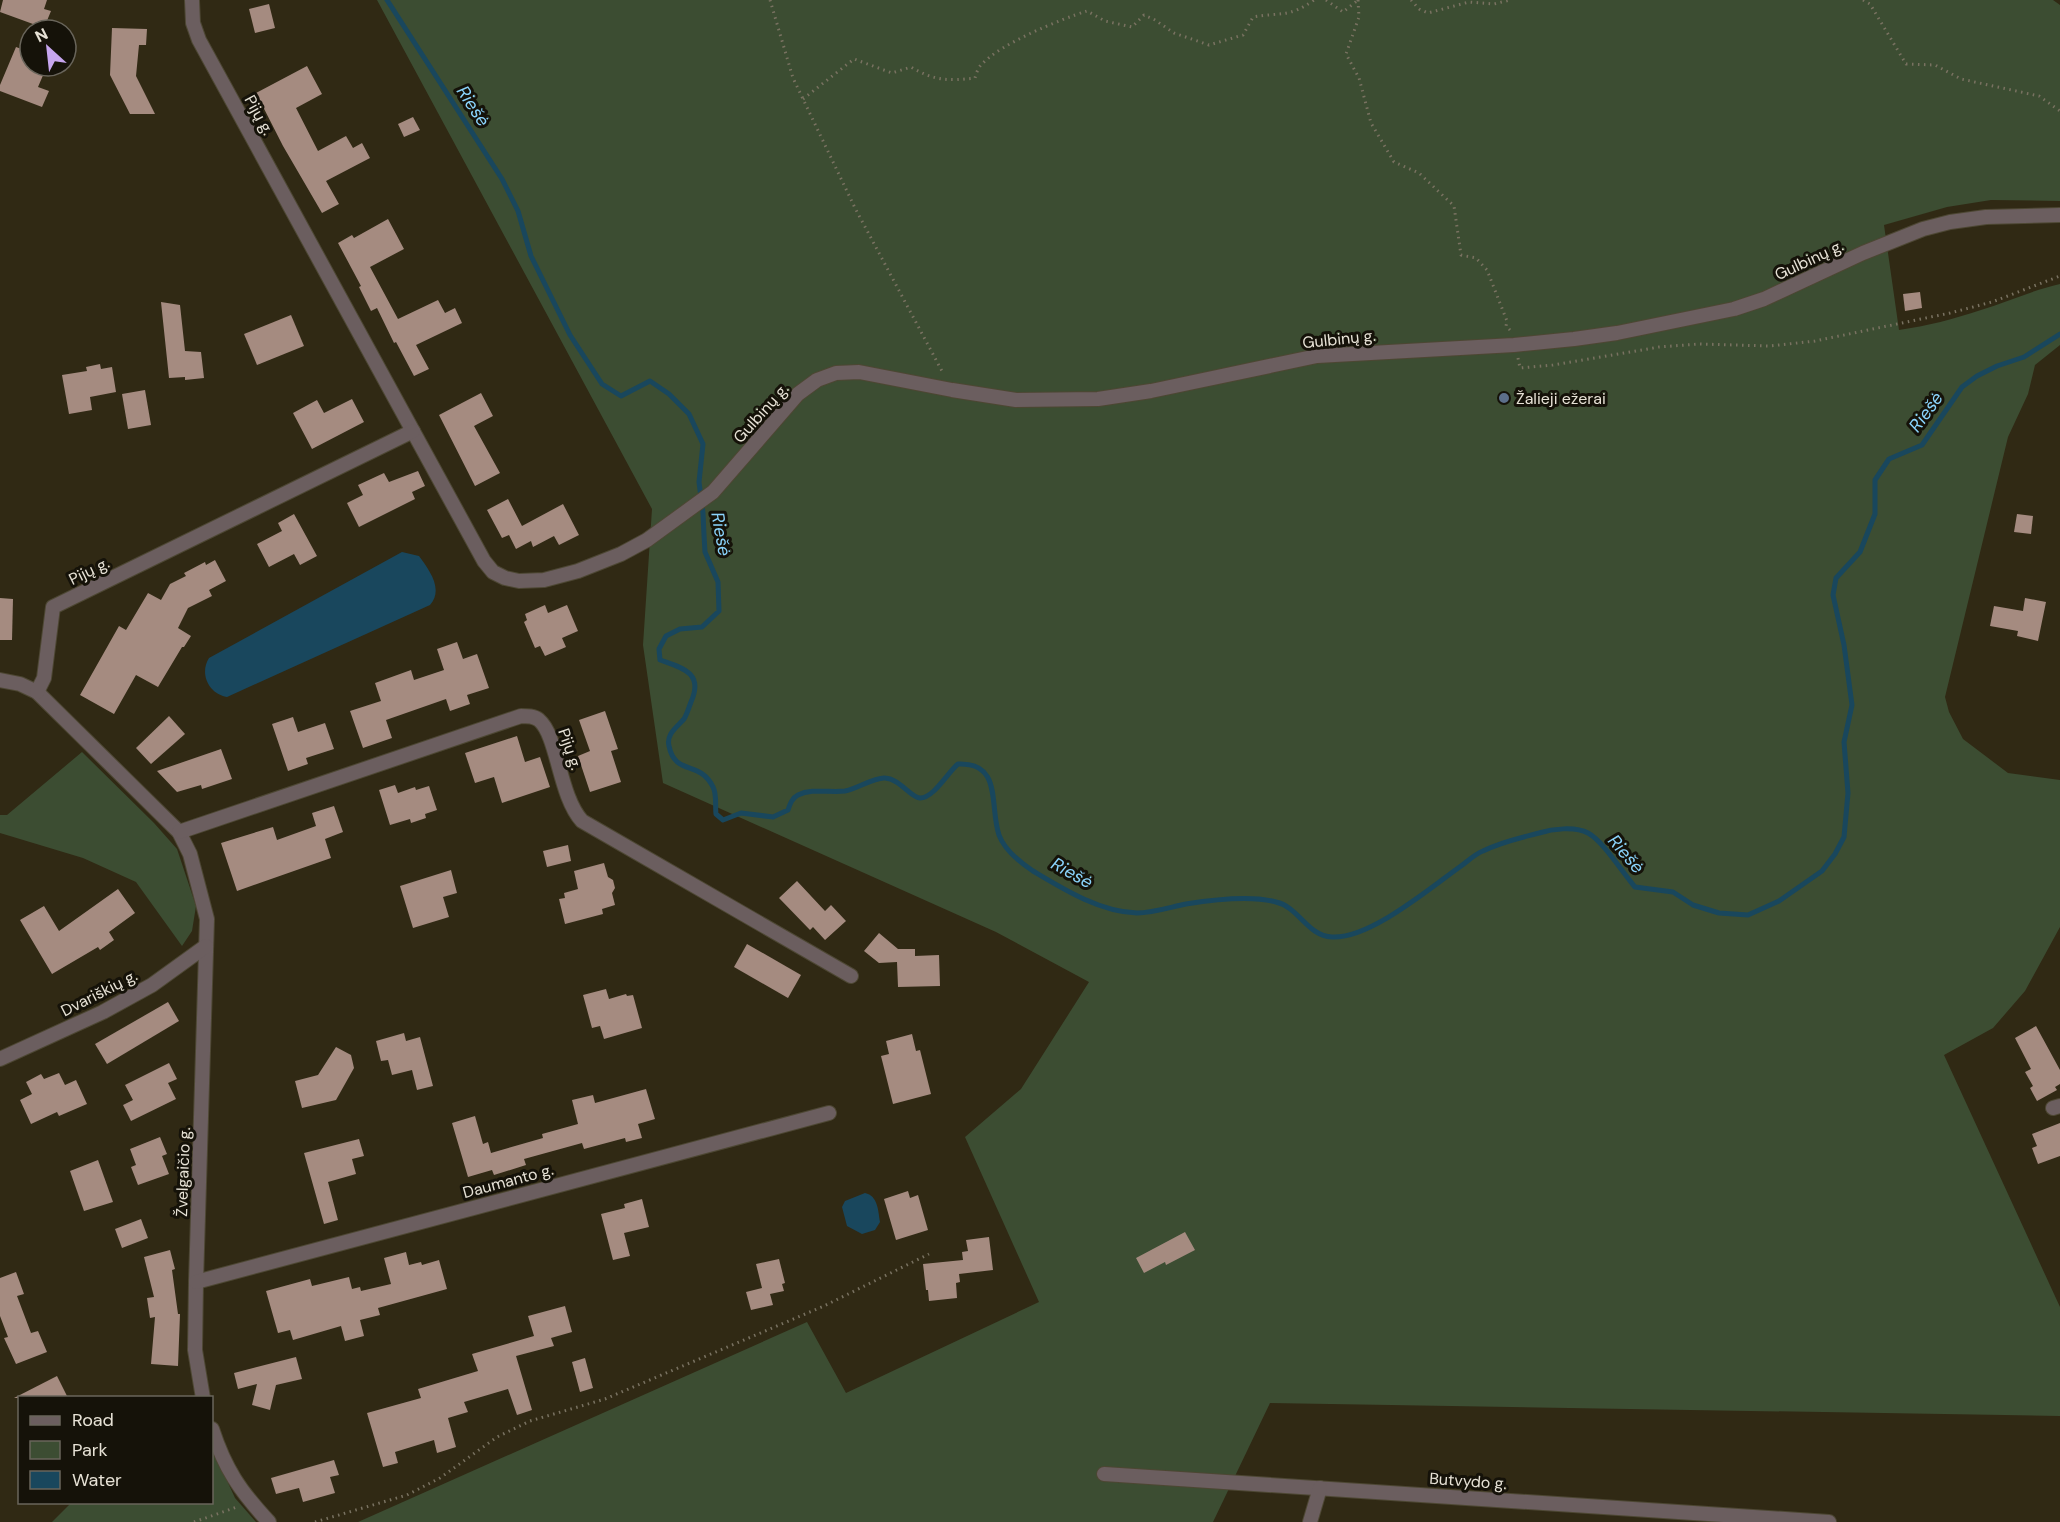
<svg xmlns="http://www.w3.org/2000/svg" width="2060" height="1522" font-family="'DM Sans',sans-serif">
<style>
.green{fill:#3c4d32}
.water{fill:#19475d}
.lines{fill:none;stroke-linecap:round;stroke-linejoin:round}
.stream{stroke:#19475d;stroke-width:5}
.building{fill:#a58b80}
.minor-casing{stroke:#4d4733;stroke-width:16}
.path{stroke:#797261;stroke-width:3;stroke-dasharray:1.5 4.5;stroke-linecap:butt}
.minor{stroke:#6b5e5f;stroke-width:14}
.service-dot{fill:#5c6f8a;stroke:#151209;stroke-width:2}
.labels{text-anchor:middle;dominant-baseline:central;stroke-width:6;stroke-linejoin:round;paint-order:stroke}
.street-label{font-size:16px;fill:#e7e2d6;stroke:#151209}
.poi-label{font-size:16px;fill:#e7e2d6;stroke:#151209;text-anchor:start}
.water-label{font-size:18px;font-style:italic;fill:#8ad3fb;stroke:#151209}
</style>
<rect width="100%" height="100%" fill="#302914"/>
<g class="green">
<path d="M377,0h1676l7,5v196l-69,-1 -44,7 -63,18 15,105c28,-4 55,-11 82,-20 26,-8 52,-20 79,-26v61l-25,20 -7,29 -20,43 -63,260 4,15 14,27 45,34 52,7v147l-35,64 -32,37 -49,27 116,252v109l-790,-13 -57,119h-855l449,-200 39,71 193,-91 -74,-165 56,-48 68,-107 -93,-50 -333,-149 -20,-138 9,-136z"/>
<path d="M82,752l72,71 23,26 19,57 -4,25 -10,15 -46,-64 -53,-24 -83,-25v-18h7z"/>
<path d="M212,1448l23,50 21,24h-204l19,-19 141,-1z"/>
</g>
<g class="water">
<path d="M402,552l17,4c10,14 25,33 11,49l-203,92c-18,-3 -28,-23 -18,-39z"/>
<path d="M865,1193c13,3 13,17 15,29l-5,8 -13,4 -15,-8 -5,-19 3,-6z"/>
</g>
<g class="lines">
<path class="stream" d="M387,0l115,179 16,32 13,45 39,79 32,49 19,12 29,-15 19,13 20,20 14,30 -4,38 4,31 1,22 1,17 13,30 1,29 -17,16 -22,2 -14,7 -7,13 1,11c23,8 44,13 31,42 -2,5 -4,12 -7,17 -7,8 -18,15 -15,27 6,30 31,14 44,41 4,7 2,19 3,27l7,6 18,-7 32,4 15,-7c2,-6 4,-12 10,-15 14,-7 32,-2 47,-4 11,-2 30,-14 40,-13 15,1 26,20 35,20 14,0 28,-26 38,-34 45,-2 31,42 41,71 5,14 22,28 34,36 30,18 67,41 104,42 16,0 34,-6 49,-9 25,-4 65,-9 90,-2 23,5 31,34 56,35 38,2 98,-49 129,-71 7,-5 14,-12 22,-15 18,-9 37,-13 56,-18 13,-4 36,-7 49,0 15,8 35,40 47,54l38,5 20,13 26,8 29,2 31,-14 43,-30 13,-17 9,-17 4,-44 -4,-51 8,-37 -8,-60 -11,-50 3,-17 24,-26 15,-38v-34l14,-21 33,-14 40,-58 15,-11 20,-10 27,-9 36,-23"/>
</g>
<g class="building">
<path d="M3,0h44l-3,9 7,2 -7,17 -44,-16z"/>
<path d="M269,4l6,24 -20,5 -6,-24z"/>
<path d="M112,28l35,1 -1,16h-7l-3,31 19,38h-25l-20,-39z"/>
<path d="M16,47l14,5v14h17l-9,21 11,4 -7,16 -42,-16v-6z"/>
<path d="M307,66l15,28 -26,14 22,43 28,-15 7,12 9,-5 8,15 -44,23 13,23 -17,9 -39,-67 -27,-53z"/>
<path d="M413,117l7,13 -16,7 -6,-13z"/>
<path d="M388,219l16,30 -34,18 28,52 40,-19 7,13 10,-5 7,15 -46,22 13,24 -15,7 -18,-34 -2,1 -17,-35 -6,3 -12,-24 2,-1 -23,-43 14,-8 2,3z"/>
<path d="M1920,292l2,16 -17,3 -2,-17z"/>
<path d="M161,302l19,3 5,46 16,1 3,26 -19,2v-3l-16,1z"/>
<path d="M291,315l13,31 -47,19 -13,-31z"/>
<path d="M100,364l1,5 11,-2 4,25 -26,5 2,13 -23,4 -7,-39 25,-4 -1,-4z"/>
<path d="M145,390l6,35 -23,4 -6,-35z"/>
<path d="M481,393l12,23 -19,10 26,47 -25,13 -36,-71z"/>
<path d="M352,399l12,23 -52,27 -19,-36 24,-13 7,13z"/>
<path d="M418,471l7,15 -13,6 3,7 -56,28 -12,-24 16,-8 -5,-10 26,-12 5,9z"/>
<path d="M508,499l14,27 41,-22 16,31 -20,10 -5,-9 -21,11 -2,-6 -15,8 -7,-14 -7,3 -15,-28z"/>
<path d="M294,514l23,42 -17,9 -6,-11 -25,13 -12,-23 25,-13 -4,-8z"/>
<path d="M2017,514l16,2 -2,18 -17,-2z"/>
<path d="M215,560l11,21 -17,9 3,6 -24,12 -10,20 13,8 -7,11h-2l-24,40 -22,-12 -22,39 -34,-19 39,-69 7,4 22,-37 13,7 9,-16 16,-8 -2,-3 21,-11 1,3z"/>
<path d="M0,598l13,1 -1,41h-12z"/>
<path d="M2025,598l21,4 -8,39 -21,-5 1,-5 -28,-5 4,-20 29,5z"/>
<path d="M545,605l3,8 19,-8 11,26 -16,7 4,9 -21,9 -5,-10 -5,2 -11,-26 3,-2 -2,-6z"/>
<path d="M457,642l6,17 14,-5 12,34 -22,7 3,9 -20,7 -4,-12 -60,21 6,18 -29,10 -13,-37 31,-10 -6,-18 36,-13 3,10 30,-10 -7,-21z"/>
<path d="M605,711l13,38 -7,2 10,31 -31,10 -12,-36 12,-5 -11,-31z"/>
<path d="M169,716l16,18 -34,30 -15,-16z"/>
<path d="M293,717l5,15 27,-9 9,26 -28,9 2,6 -20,7 -16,-47z"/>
<path d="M517,736l8,26 15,-5 10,30 -48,16 -8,-26 -19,6 -10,-30z"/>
<path d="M221,749l11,30 -30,10 -1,-4 -24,7 -20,-21z"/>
<path d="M395,785l3,8 17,-6 1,3 13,-4 8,24 -12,4 1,4 -15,5 -1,-4 -20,6 -11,-35z"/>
<path d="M334,806l9,26 -18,7 6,19 -94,33 -16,-48 52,-16 4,13 39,-14 -4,-13z"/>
<path d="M568,845l3,16 -24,6 -4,-16z"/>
<path d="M604,863l4,14 5,3 2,8 -3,5 3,12 -13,4 1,5 -38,10 -6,-25 6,-1 -1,-5 14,-4 -4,-18z"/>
<path d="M451,870l6,23 -14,4 6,20 -36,11 -13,-42z"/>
<path d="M797,881l28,30 6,-6 15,16 -21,19 -12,-13 -3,3 -31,-32z"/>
<path d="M118,889l17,24 -26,19 5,8 -14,10 -2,-3 -46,27 -32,-54 24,-14 15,25z"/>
<path d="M879,933l19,16h17v7l24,-1 1,31 -42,1 -1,-25 -18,1 -15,-12z"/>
<path d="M747,944l54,31 -13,23 -54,-31z"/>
<path d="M606,989l3,10 17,-5 1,2 6,-1 9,33 -38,11 -4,-13 -8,2 -9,-33z"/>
<path d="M168,1002l11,19 -72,43 -12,-20z"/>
<path d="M2036,1026l24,44v14l-5,3 2,3 -20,11 -7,-13 3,-2 -8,-14 6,-3 -16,-31z"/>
<path d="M404,1033l2,8 14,-4 13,49 -16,4 -5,-20 -20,5 -4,-15 -7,1 -5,-20z"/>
<path d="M912,1034l4,17 4,-1 11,44 -38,10 -12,-48 8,-2 -3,-13z"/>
<path d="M336,1047l15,8 3,13 -18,32 -34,8 -7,-27 23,-6z"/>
<path d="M169,1063l8,16 -9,4 8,16 -45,22 -8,-16 10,-5 -8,-15z"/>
<path d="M59,1073l6,12 11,-5 11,24 -28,12 -2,-4 -26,12 -11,-24 12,-6 -6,-12 15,-8 3,5z"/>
<path d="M646,1089l9,30 -17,5 4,14 -16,4 -1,-4 -41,11 -2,-6 -58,16 2,6 -32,10 -2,-5 -24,7 -16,-54 23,-7 8,28 5,-2 3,11 52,-15 -1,-4 36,-10 -6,-24 21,-5 2,8z"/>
<path d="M2060,1123v33l-22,8 -6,-16 5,-2 -5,-12z"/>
<path d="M160,1137l7,17 -5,2 7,18 -31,11 -7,-18 5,-2 -6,-16z"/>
<path d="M359,1139l5,17 -12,3 4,15 -28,8 10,38 -14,4 -20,-71z"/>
<path d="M98,1160l15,42 -29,9 -14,-40z"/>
<path d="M908,1191l2,7 8,-3 10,35 -32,10 -12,-41z"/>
<path d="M642,1199l7,28 -25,6 6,23 -17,4 -12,-46 24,-6 -1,-4z"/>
<path d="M141,1219l7,19 -26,10 -7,-19z"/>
<path d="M1185,1232l10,18 -29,15 -1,-3 -21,11 -8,-15z"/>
<path d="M989,1237l4,33 -34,4 1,8 -4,1 1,15 -28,3 -1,-11h-2l-3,-26 40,-4 -1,-8 6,-1 -2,-11z"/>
<path d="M170,1250l5,19 -3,1 6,44h2l-2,52 -27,-2 4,-47 -5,1 -3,-20 7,-1 -10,-40z"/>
<path d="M406,1252l3,13 12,-3 1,3 17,-5 8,29 -69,19 2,7 -20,5 4,16 -19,5 -4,-15 -48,14 -3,-10 -12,3 -12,-42 44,-12 2,7 37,-9 3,12 8,-2 1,4 30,-7 -7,-26z"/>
<path d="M779,1259l6,24 -3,1 2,7 -14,3 3,11 -22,5 -5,-18 16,-4 -6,-24z"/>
<path d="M16,1272l8,22 -7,2 14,37 7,-2 9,21 -31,12 -12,-26 4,-1 -8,-21v-38z"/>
<path d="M565,1306l7,26 -21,6 3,8 -38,10 16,54 -15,5 -9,-26 -44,13 4,10 -20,6 8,29 -19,6 -3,-13 -39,12 3,11 -15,4 -16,-54 54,-15 -3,-9 60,-18 -6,-17 62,-18 -6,-20z"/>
<path d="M296,1357l6,22 -26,6 -6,25 -18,-5 5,-21 -19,5 -4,-16z"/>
<path d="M585,1358l8,30 -13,4 -8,-30z"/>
<path d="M57,1376l11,22h-54z"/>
<path d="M334,1460l5,15 -9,2 5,16 -32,9 -4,-14 -23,6 -5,-16z"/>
</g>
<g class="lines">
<defs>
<g id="minor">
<path d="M192,0l1,23 6,17 285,521 9,11 12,6 14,3 25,-1 34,-9 43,-17 26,-14 66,-48 85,-98 19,-14 19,-7 23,-1 93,18 64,10 82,-1 53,-8 166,-35 197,-11 60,-6 43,-6 117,-24 30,-10 99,-46 60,-24 27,-7 36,-5 74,-2"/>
<path d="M0,680l20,4 17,8 142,140 11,22 17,65 -11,363 -1,68 8,48"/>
<path d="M37,692l7,-14 9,-71 360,-176"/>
<path d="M179,832l342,-116c6,0 13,0 18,4 19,16 20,76 43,101l269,155"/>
<path d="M0,1059l103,-47 49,-27 54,-39"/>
<path d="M2053,1108l7,-2"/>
<path d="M196,1282l633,-169"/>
<path d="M212,1429c13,40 28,62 57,93"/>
<path d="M1104,1474l725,48"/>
<path d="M1310,1522l10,-34"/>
</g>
</defs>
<use href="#minor" class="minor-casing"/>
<g class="path">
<path d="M770,0l23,78 62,130 88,165"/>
<path d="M1326,0l17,12 15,-12"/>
<path d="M1358,0l1,17 -13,37 13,24 12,45 23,39 25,11 35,33 7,49 15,3 11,12 20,51 -1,5 4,4"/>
<path d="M1411,0l8,9 9,4 41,-11 25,2 16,-4"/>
<path d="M1863,0l7,4 36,60 29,1 26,14 78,17 21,15"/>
<path d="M803,99l51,-40 38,14 19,-6c23,14 38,14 64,11 1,-4 3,-10 6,-13 20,-22 78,-45 106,-54l18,10 27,6 12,-12 11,5 19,13 35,12 34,-10 10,-18c27,-5 36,1 61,-17"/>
<path d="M1518,358l2,10 33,-3 106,-18 40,-3 71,2 45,-5 135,-28 42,-11 68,-26"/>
<path d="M194,1522l43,-15"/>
<path d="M315,1522l92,-27 33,-17 57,-41 33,-16 75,-22 219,-93 105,-52"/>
</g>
<use href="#minor" class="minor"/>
</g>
<circle class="service-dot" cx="1504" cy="398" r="6"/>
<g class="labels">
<g class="street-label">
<text transform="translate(259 115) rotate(61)">Pijų g.</text>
<text transform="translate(1809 260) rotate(-25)">Gulbinų g.</text>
<text transform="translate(1339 339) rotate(-6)">Gulbinų g.</text>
<text transform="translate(761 413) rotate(-48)">Gulbinų g.</text>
<text transform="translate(89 571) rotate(-26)">Pijų g.</text>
<text transform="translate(570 749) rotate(71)">Pijų g.</text>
<text transform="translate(99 993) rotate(-27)">Dvariškių g.</text>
<text transform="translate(183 1172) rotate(-88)">Žvelgaičio g.</text>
<text transform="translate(508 1181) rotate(-15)">Daumanto g.</text>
<text transform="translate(1468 1481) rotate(4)">Butvydo g.</text>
</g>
<g class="poi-label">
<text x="1516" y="398">Žalieji ežerai</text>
</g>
<g class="water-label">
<text transform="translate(473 106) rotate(57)">Riešė</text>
<text transform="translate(1926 412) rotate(-54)">Riešė</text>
<text transform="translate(721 534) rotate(80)">Riešė</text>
<text transform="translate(1626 854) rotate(49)">Riešė</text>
<text transform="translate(1072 873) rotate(29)">Riešė</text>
</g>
</g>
<rect x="18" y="1396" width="195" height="108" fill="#151209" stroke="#69655b" stroke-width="1.5"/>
<rect x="30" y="1416" width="30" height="9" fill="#6b5e5f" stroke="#69655b" stroke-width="1.5"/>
<text x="72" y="1426" font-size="18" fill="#e7e2d6">Road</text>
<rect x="30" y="1441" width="30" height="18" fill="#3c4d32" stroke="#69655b" stroke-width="1.5"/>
<text x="72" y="1456" font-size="18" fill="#e7e2d6">Park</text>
<rect x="30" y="1471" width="30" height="18" fill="#19475d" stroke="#69655b" stroke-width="1.5"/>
<text x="72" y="1486" font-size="18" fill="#e7e2d6">Water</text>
<g transform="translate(48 48) rotate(333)"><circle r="28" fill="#151209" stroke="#69655b" stroke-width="1.5"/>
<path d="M0-4.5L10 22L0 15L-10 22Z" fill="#c7a6ef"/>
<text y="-9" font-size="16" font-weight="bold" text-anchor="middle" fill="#e7e2d6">N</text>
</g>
</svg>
